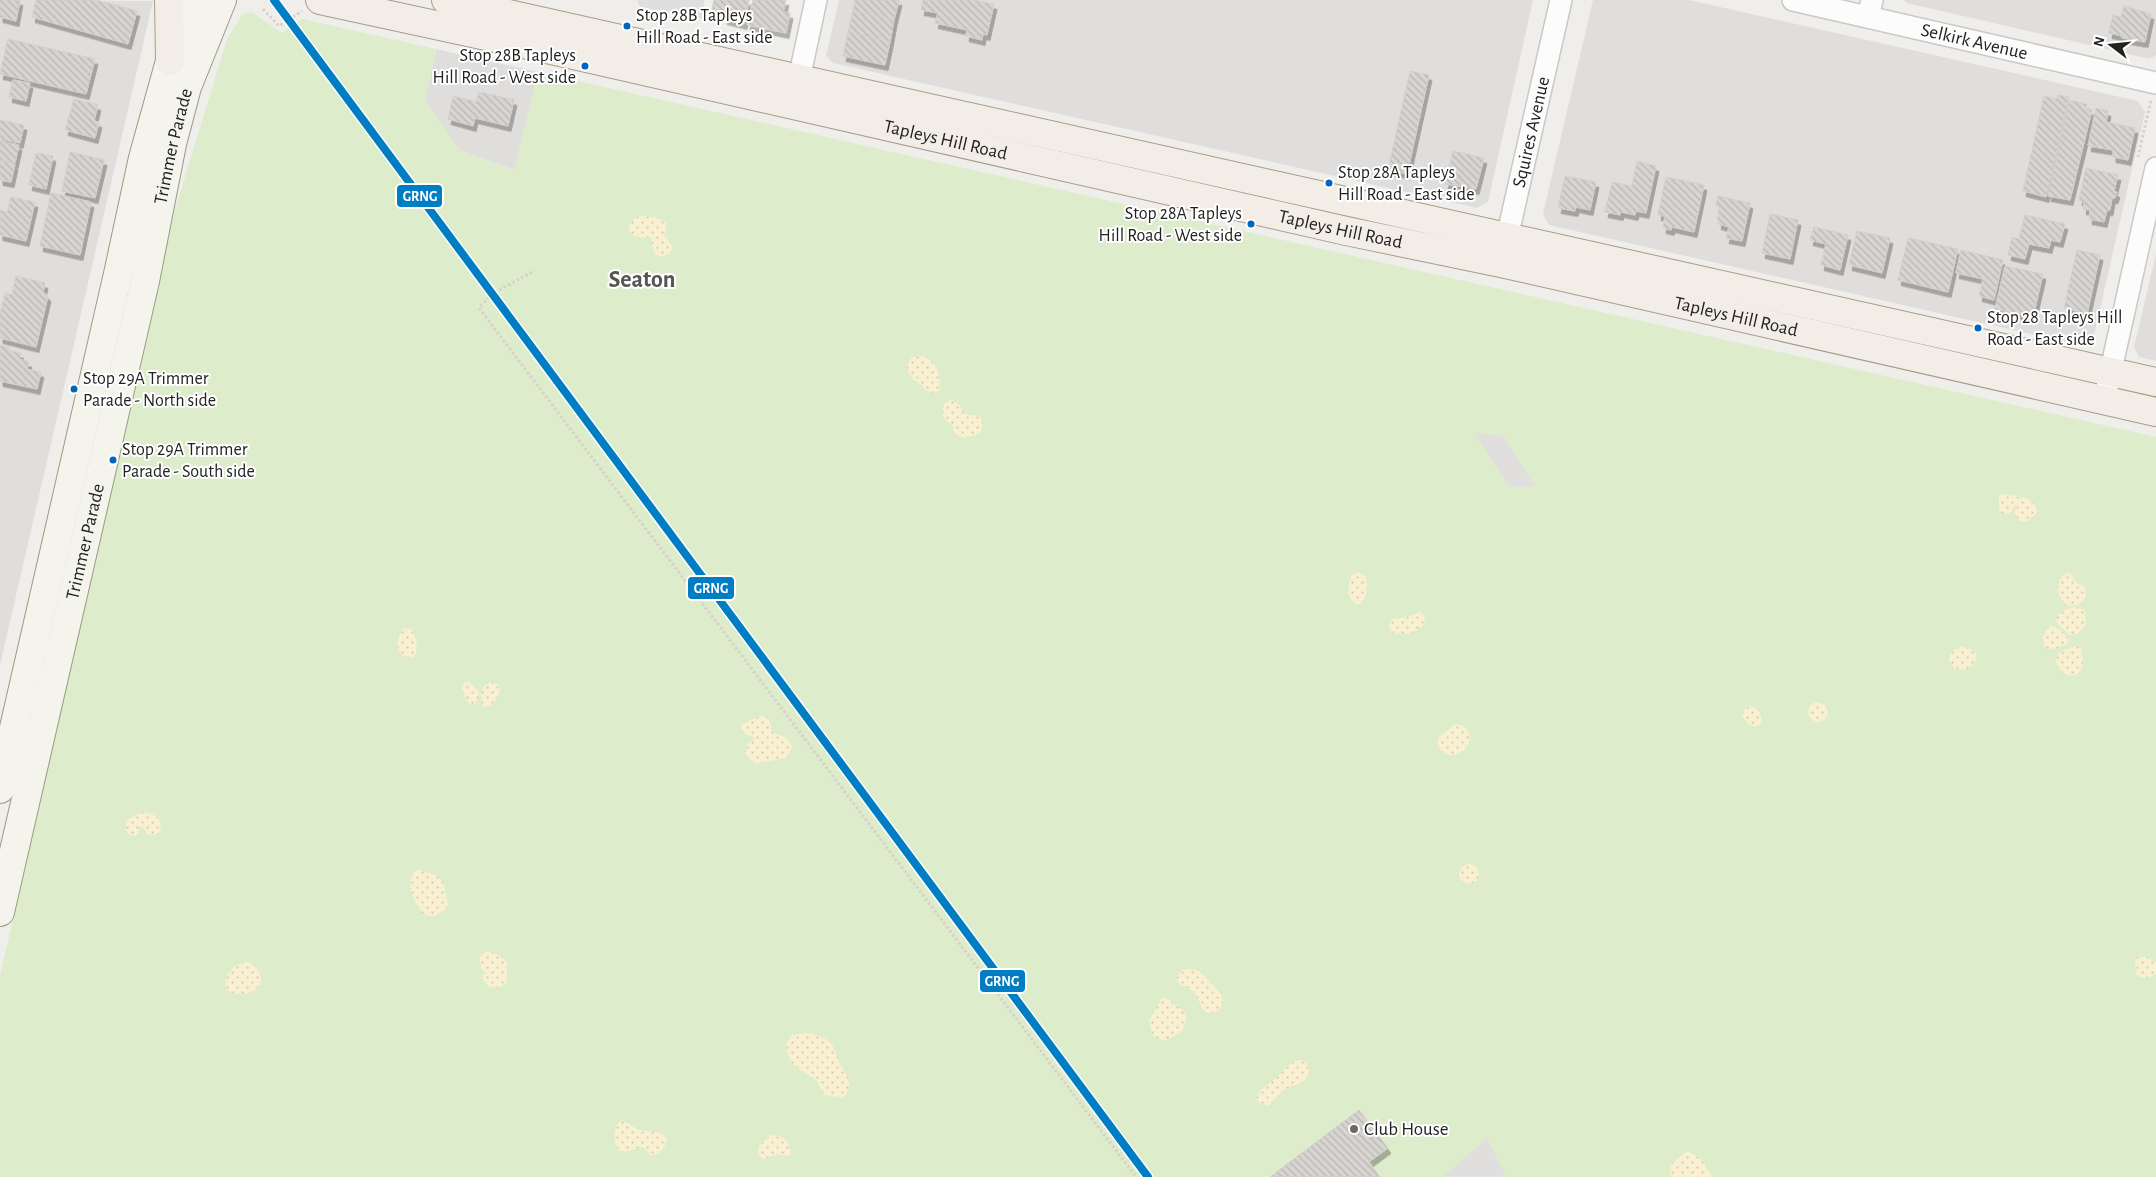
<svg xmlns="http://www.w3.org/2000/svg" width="2156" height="1177" font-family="'Alegreya Sans',sans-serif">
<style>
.residential{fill:#dfdedc}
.grass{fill:#ddeccb}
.sand{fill:url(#sand-dots)}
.parking{fill:#e0dfde}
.building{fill:url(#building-back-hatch);stroke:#d3d0cc;filter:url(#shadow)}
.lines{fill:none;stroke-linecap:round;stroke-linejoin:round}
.street-casing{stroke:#c9c8c7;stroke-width:24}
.secondary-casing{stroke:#999a82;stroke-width:30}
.primary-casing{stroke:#a79c86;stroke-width:30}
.path{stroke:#dccecd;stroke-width:3;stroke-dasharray:2.5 2.5;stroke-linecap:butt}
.street{stroke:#fdfcfc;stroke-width:21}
.secondary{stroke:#f4f4ed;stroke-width:28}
.primary{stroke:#f3ede7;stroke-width:28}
.rail-1-casing{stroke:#fff;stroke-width:11}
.rail-1{stroke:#007dc3;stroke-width:8}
.bus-dot{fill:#0065bd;stroke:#fff;stroke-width:2}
.poi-dot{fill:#6a6968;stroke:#fff;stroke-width:2}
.labels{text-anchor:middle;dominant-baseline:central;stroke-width:4;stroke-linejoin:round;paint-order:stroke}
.bus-label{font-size:18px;fill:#222;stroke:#fff;text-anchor:start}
.street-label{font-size:19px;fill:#222;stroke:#fff}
.poi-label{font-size:19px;fill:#222;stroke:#fff;text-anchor:start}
.district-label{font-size:24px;font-weight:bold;fill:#555;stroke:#fff}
.line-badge{stroke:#fff;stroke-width:2}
.badge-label{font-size:14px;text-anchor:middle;font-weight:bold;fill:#fff}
</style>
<defs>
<pattern id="sand-dots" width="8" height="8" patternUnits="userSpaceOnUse" patternTransform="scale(1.25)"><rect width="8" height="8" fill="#f8f0d0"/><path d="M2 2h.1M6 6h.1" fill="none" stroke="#d4ceb2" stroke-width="1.8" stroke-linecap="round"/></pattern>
<pattern id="building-back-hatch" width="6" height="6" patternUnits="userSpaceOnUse" patternTransform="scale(1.25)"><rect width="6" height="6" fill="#d7d4d2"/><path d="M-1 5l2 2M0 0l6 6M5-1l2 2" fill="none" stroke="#b8b6b4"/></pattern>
<filter id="shadow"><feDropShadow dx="3" dy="5.5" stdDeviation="0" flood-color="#0004"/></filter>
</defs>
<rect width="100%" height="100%" fill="#f0eeeb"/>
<g class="residential">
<path d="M0,0l153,1 -153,664z"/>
<path d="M839,0h694l-45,202 -11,6 -644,-145 -7,-7z"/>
<path d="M1593,0h96l449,101 7,11 -51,223 -15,10 -530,-120 -6,-11z"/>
<path d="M1904,0h252v55l-6,4 -243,-56z"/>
<path d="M436,49l102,23 -23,98 -56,-20 -34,-49z"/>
<path d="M2156,254v107l-17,-4 -5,-10z"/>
</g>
<path class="grass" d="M252,12l30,21 20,-14 134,30 -11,52 34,49 55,20 24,-98 1618,365v740h-2156v-201l174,-763 53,-174 16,-25z"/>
<g class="sand">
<path d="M641,216l16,2 9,5 1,4 -3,8 9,12 -4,7c-17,7 -15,-4 -18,-16l-14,-1 -6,-3c-6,-9 1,-15 10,-18z"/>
<path d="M922,356c14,4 20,20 17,34l-5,3c-7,-1 -9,-5 -14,-9 -11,-7 -17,-15 -8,-27z"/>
<path d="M951,400l8,4 5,10 16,2 3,8 -3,9c-9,4 -16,7 -25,1l-3,-10c-10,-4 -11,-10 -8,-20z"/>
<path d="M2002,494l15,2 1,5 4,-4c8,2 15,7 15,16l-9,8 -8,1 -5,-9 2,-10 -8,11 -7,-1 -3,-3v-13z"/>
<path d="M1358,572l8,5c1,10 2,18 -5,27h-6c-9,-8 -8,-19 -3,-29z"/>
<path d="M2066,573l5,1 6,9 8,4 1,10c-18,25 -40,-10 -20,-24z"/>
<path d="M2076,607l9,3 1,14 -8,10 -8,1 -14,-13c0,-10 11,-14 20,-15z"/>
<path d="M1421,611l3,5 1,7c-7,10 -24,15 -35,8l-1,-5 2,-6c10,-3 21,-3 30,-9z"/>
<path d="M2049,626c10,0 14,6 20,14l-2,4c-4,2 -11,5 -16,5 -14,-1 -7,-17 -2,-23z"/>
<path d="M404,628l7,1c6,8 8,20 3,28 -20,3 -20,-18 -10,-29z"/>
<path d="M1961,646l12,4 4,6c-3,12 -11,16 -23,12l-5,-8 2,-8z"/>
<path d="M2077,646l4,2c0,6 3,10 2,16 -7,32 -53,-12 -6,-18z"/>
<path d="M469,681l10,11 -1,8 -4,5 -6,-2 -6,-13 1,-7z"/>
<path d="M491,682l5,1 4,5 -2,10 -10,10 -5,-2 -2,-11 2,-8z"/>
<circle cx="1818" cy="712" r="10"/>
<path d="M1748,706c9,0 15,8 13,17l-4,4 -8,-2 -6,-8v-6z"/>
<path d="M759,716c13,-1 10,8 14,16l14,6 5,9 -6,11 -28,5h-4l-8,-8v-10l9,-7 -13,-6 -1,-7z"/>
<path d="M1457,724c22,4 13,37 -12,30l-7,-7 -1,-9 17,-13z"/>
<path d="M142,812l10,2 7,5 2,10c-3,6 -7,7 -13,5l-6,-8 -3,2v5l-4,3 -6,-1c-4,-5 -5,-10 -1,-16z"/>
<circle cx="1469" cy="874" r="10"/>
<path d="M420,870l16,5 7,7 5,22 -3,6 -12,7 -10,-3c-10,-13 -18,-29 -8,-43z"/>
<path d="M488,951l11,4 8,7v20l-7,6 -11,-1 -7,-10 4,-5 -4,-2 -3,-10 3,-6z"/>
<path d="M2137,957h10l9,5v12l-9,4 -10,-1 -2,-17z"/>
<path d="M248,962c28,16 5,41 -20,29 -9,-15 7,-28 20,-29z"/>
<path d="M1192,969c11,2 13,8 20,15 8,8 14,14 8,26 -20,10 -18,-9 -26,-18 -5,-5 -13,-5 -17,-11v-5l5,-6z"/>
<path d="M1165,997l19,14 3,6 -5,15 -18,9 -11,-5 -4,-15 12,-22z"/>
<path d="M805,1033c8,1 17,2 23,8 7,5 8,13 11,21 5,12 18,21 4,36l-19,-3 -8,-15 -23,-15 -7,-15v-6l6,-9z"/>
<path d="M1300,1060c6,2 9,5 9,11 0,15 -19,13 -27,20 -5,5 -8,11 -14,15l-9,-3 -3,-4c4,-13 14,-14 22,-23 8,-7 10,-14 22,-16z"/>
<path d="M622,1120c6,3 10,6 15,9 11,5 24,-2 30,11 -3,9 -7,15 -17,15l-6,-7 -4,-1 -10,4 -9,1c-8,-7 -8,-20 -3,-29z"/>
<path d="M771,1135c11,0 20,7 20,19l-3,2 -11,-2 -13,5 -6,-4 1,-9z"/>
<path d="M1689,1151l14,10 9,16h-41c-5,-14 8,-20 18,-26z"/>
</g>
<g class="parking">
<path d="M637,0h67l-2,19 -62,-12z"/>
<path d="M1143,0h35l-10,44 -33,-8z"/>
<path d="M0,76l11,2 -10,42h-1z"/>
<path d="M1474,433l30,3 31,51h-26z"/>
<path d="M1487,1138l19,39h-63z"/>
</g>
<g class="building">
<path d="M0,0h20l-4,21 -16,-4z"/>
<path d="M36,0h60l41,11 -9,33 -96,-27z"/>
<path d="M714,0h35l-5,24 -20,-5 1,-6 -13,-4z"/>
<path d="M753,0h33l-3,12 7,1 -4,20 -39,-8z"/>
<path d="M855,0h44l-5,20 -41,-9z"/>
<path d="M923,0h50l21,4 -7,31 -4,-1 -1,6 -16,-4 1,-6 -32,-7 3,-10 -17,-3z"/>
<path d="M2124,6l27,8 -6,28 -23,-4v-2l-13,-3 4,-18 8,2z"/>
<path d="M853,11l41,9 -4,22 -42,-10z"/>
<path d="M848,32l42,10 -5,23 -42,-9z"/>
<path d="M8,39l87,20 -9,35 -86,-20z"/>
<path d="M1410,71l19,4 -22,99 -19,-4z"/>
<path d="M13,80l17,3 -4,18 -17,-4z"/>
<path d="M479,92l35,8 -6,26 -33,-8 -2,8 -25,-7 5,-23 23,6z"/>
<path d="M2058,95l11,2 -23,100 -23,-6 21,-95 13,3z"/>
<path d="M74,99l24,6 -4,16 5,1 -4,16 -30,-8z"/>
<path d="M2069,100l18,4 -1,5 6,1 -22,90 -22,-4z"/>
<path d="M2096,108l12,3 -2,11 29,6 -7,32 -15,-3v-7l-25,-4z"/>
<path d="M0,120l24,5 -4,18 -20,-4z"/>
<path d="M0,141l19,4 -4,18 -15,-3z"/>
<path d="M1453,151l31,7 -8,31 -31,-5z"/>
<path d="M70,152l34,8 -9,38 -33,-7z"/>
<path d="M36,153l17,3 -7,33 -17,-4z"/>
<path d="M0,161l15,3 -4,18 -11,-2z"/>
<path d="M1637,161l19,5 -10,47 -10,-2 -1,4 -14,-3 -1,3 -15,-3 7,-30 20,4z"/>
<path d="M2086,168l32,7 -4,16 3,1 -2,6h-3l-2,12h-3l-3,12 -15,-3 1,-9 -7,-1 1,-7 -5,-2z"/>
<path d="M1565,176l31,6 -6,28 -14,-3 -1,4 -17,-3z"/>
<path d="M1666,177l38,8 -10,47 -22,-5 -1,3 -8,-2 2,-12 -7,-1z"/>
<path d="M51,193l40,9 -11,53 -40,-9z"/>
<path d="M1718,196l32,7 -8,38 -16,-3 3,-11 -11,-3 1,-5h-2l3,-12 -4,-1z"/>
<path d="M11,197l24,5 -9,39 -26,-6v-25l7,2z"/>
<path d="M1770,214l28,6 -8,39 -28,-6z"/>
<path d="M2025,215l40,9 -5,18 -9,-2 -2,8 -20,-4 -4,15 -17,-4 4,-18 7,2z"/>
<path d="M1814,227l34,8 -8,35 -19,-5 5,-21 -16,-4z"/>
<path d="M1857,231l33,7 -8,35 -33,-8z"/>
<path d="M1908,238l50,11 -10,43 -50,-12z"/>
<path d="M1961,250l42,10 -9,40 -15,-4 4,-17 -27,-6z"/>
<path d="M2077,250l23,5 -13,59 -23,-6z"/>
<path d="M2005,266l38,8 -10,43 -38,-8z"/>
<path d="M16,276l29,7 -2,9 5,4 -12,51 -36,-9v-24l5,-21 7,2z"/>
<path d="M0,345l9,2 -1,3 13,3 -2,6 10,3 -2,7 14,3 -4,17 -37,-8z"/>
<path d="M1359,1110l29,38 -19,14 11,15h-110z"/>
</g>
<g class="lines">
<defs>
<g id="street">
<path id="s1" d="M1793,0l363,83"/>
<path d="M1868,17l4,-17"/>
<path d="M799,79l17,-79"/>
<path id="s2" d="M1504,251l57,-251"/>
<path d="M2104,401l52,-233"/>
</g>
<g id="secondary">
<path d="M0,789l118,-515 25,-116 27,-97 25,-61"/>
<path id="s3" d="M0,912l145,-631 27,-137 15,-57 35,-87"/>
</g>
<g id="primary">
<path d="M169,0l1,61"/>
<path id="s4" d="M320,0l245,53 781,178 155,32 655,149"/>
<path d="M446,0l1710,382"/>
</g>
</defs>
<use href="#street" class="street-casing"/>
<use href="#secondary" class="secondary-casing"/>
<use href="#primary" class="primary-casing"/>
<g class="path">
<path d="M263,9l16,17 23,-15"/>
<path d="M2138,157l13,-57"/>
<path d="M532,272l-40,22 -13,14 657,869"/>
</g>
<use href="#street" class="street"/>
<use href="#secondary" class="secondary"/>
<use href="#primary" class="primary"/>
<defs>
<path id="rail-1" d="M274,0l874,1177"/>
</defs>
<use href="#rail-1" class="rail-1-casing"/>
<use href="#rail-1" class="rail-1"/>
</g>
<g class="bus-dot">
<circle cx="627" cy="26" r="4.5"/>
<circle cx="585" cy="66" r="4.5"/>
<circle cx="1329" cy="183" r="4.5"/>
<circle cx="1251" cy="224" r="4.5"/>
<circle cx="1978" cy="328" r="4.5"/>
<circle cx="74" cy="389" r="4.5"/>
<circle cx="113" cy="460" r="4.5"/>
</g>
<circle class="poi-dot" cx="1354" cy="1129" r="5"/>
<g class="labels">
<g class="bus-label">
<text x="636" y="16">Stop 28B Tapleys<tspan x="636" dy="22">Hill Road - East side</tspan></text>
<text x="576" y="56" text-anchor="end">Stop 28B Tapleys<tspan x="576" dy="22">Hill Road - West side</tspan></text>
<text x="1338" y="173">Stop 28A Tapleys<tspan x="1338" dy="22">Hill Road - East side</tspan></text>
<text x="1242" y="214" text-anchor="end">Stop 28A Tapleys<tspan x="1242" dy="22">Hill Road - West side</tspan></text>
<text x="1987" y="318">Stop 28 Tapleys Hill<tspan x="1987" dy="22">Road - East side</tspan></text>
<text x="83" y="379">Stop 29A Trimmer<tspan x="83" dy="22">Parade - North side</tspan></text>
<text x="122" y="450">Stop 29A Trimmer<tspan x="122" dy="22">Parade - South side</tspan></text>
</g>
<g class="street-label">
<text stroke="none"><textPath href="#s1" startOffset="186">Selkirk Avenue</textPath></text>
<text stroke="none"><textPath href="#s2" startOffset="122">Squires Avenue</textPath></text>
<text stroke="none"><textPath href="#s4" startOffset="641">Tapleys Hill Road</textPath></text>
<text stroke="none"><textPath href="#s3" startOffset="785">Trimmer Parade</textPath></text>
<text stroke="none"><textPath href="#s4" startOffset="1046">Tapleys Hill Road</textPath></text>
<text stroke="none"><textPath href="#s4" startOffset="1451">Tapleys Hill Road</textPath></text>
<text stroke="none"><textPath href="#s3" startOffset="380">Trimmer Parade</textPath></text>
</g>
<g class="poi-label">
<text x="1364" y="1129">Club House</text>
</g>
<g class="district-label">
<text x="642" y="280">Seaton</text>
</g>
</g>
<g class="line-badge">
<rect x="396" y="184" width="47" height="24" rx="5" fill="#007dc3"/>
<rect x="687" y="576" width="48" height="24" rx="5" fill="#007dc3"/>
<rect x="979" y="969" width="47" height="24" rx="5" fill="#007dc3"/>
</g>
<g class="badge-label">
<text x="420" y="201">GRNG</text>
<text x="711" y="593">GRNG</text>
<text x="1002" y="986">GRNG</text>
</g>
<g transform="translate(2111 45) rotate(286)" stroke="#ffffff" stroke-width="4" paint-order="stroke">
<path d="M0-4L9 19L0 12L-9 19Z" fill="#222222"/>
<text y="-8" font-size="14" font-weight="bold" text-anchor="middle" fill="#222222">N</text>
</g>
</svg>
